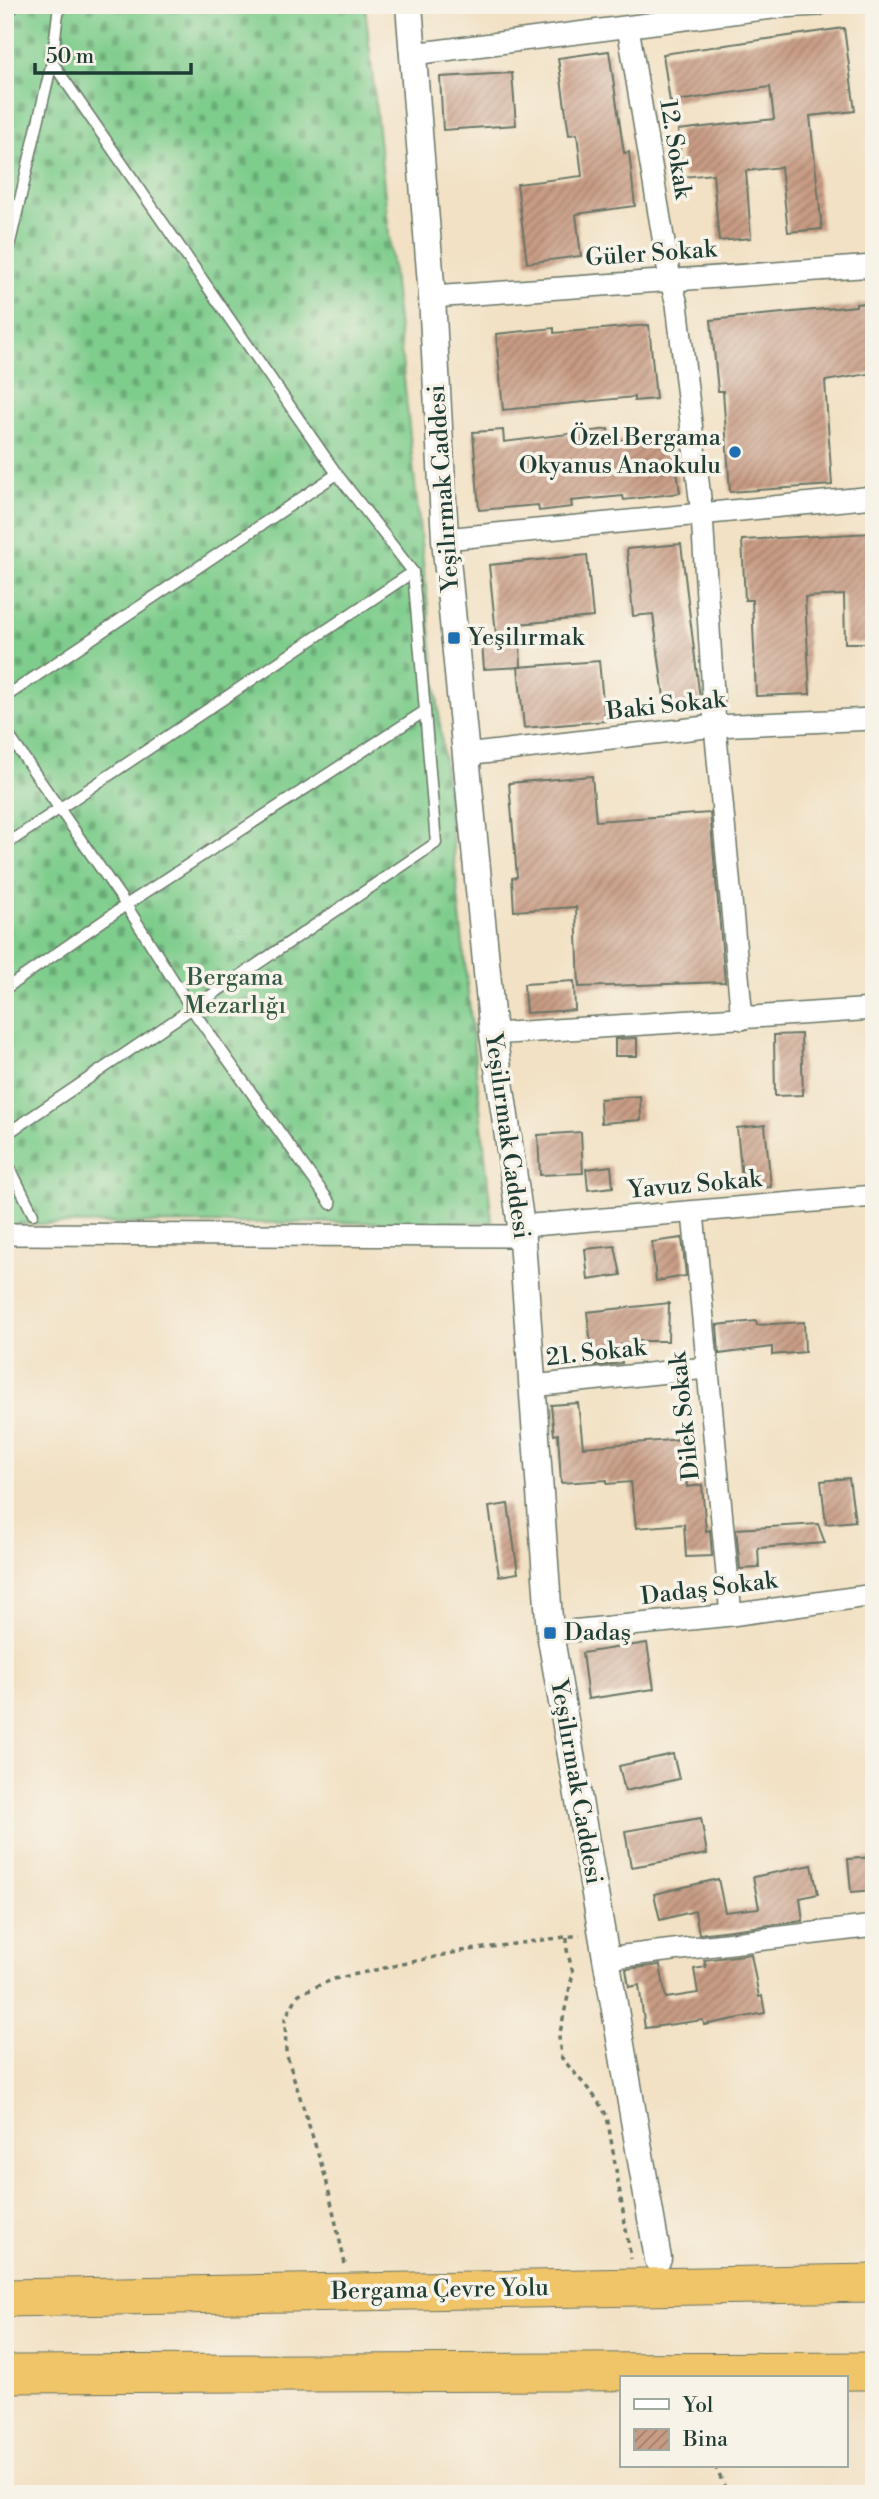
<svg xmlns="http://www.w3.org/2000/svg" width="879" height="2499" font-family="'Libre Bodoni',serif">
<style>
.cemetery{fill:url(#cemetery-stones);stroke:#4f8560;stroke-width:2}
.building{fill:url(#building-hatch)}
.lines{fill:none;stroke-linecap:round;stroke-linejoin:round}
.service-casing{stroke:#697666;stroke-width:13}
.minor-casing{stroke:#697666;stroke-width:24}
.tertiary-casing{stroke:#697666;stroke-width:29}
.trunk-casing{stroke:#697666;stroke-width:39}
.path{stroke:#697666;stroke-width:3.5;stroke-dasharray:5 5;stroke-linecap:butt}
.service{stroke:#fff;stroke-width:10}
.minor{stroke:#fff;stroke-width:21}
.tertiary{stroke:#fff;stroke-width:26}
.trunk{stroke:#f0c469;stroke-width:37}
.poi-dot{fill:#1f6fb2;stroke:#f7f3e8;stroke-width:2.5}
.labels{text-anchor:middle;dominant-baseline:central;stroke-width:7;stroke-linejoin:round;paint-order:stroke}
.street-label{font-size:24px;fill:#1f3d34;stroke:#f7f3e8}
.poi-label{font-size:24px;fill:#1f3d34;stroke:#f7f3e8;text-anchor:start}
.park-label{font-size:24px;fill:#325a46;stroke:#f7f3e8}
</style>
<defs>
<pattern id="cemetery-stones" width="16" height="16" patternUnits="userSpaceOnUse" patternTransform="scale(1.75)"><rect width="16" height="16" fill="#7fcd8d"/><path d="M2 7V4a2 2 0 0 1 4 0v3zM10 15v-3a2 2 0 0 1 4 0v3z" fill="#67a874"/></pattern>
<pattern id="building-hatch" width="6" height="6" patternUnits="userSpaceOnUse" patternTransform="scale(1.75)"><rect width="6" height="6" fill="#c89b84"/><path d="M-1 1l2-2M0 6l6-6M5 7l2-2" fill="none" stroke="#a2806d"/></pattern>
</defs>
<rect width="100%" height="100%" fill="#f7f3e8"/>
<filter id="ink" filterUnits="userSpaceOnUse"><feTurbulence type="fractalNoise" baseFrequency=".0143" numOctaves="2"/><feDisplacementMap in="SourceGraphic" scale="14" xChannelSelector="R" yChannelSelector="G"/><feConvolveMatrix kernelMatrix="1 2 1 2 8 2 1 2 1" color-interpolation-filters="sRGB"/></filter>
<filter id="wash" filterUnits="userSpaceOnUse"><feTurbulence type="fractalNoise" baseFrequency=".00686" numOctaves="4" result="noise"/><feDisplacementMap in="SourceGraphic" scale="28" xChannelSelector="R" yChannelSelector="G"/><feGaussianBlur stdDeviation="1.57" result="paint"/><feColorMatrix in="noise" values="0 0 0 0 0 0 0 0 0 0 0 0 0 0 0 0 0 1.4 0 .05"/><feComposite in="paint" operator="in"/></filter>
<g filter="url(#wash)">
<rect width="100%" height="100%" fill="#f2e1c4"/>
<path class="cemetery" d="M5,5h360l127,1217 -487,2z"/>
<g id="blocks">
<g class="building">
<path d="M844,28l11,83 -45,5 12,113 -34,3 -7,-65 -35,4 5,67 -32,3 -6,-67 -30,3 -5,-47 96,-11 -4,-32 -100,15 -7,-48z"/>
<path d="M609,51l15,102 5,-1 6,54 -59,8 5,42 -54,7 -10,-79 65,-8 -5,-42 -8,1 -11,-77z"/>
<path d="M512,73l4,52 -73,5 -3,-53z"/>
<path d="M874,302v71l-49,8 7,104 -102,7 -7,-101h-5l-7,-71 145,-14v-2z"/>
<path d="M649,325l7,74 -22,2v-4l-131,13 -7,-76 58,-6v5z"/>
<path d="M608,429l1,13 63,-8 8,59 -56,7 -1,-4 -52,5 1,6 -33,4 -1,-6 -59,5 -6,-78 30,-2 1,12z"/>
<path d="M872,533l2,110h-29l-1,-48 -39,2 5,97 -54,2 -4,-96h-7l-3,-60z"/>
<path d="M681,544l20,163 -35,5 -13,-98 -20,2 -6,-67z"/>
<path d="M587,555l6,62 -74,7 2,43 -37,2 -2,-25h15l-8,-79z"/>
<path d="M599,661l6,60 -81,7 -6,-61z"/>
<path d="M592,776l4,45 114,-8 15,169 -146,5 -3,-80 -62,4 -2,-33 5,-1 -8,-94z"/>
<path d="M574,981l1,29 -49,3 -2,-29z"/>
<path d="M801,1034l2,61 -28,1 -1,-61z"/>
<path d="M637,1038v18h-22v-17z"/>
<path d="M640,1096l1,24 -40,3 -1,-24z"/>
<path d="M765,1125l6,62 -28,2 -6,-61z"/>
<path d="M581,1132l2,41 -43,2 -2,-40z"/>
<path d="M611,1166l2,21 -25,3 -2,-21z"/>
<path d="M682,1238l4,38 -30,5 -4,-39z"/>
<path d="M615,1246l6,29 -33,5 -3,-31z"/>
<path d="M669,1303l-1,38h-34v4h-14l2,18 -35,4 -3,-13 8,-1 -5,-41z"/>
<path d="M756,1321l1,4 47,-3 1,30 -33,3v-8l-53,7 -2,-29z"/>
<path d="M578,1403l5,44 100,-8 4,48 15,-2 4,46 4,-1 2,26 -26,1 -2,-33 -48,4 -5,-46 -24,2v-4l-46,3 -3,-49 -4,1 -3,-30z"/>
<path d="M849,1478l6,43 -29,3 -5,-43z"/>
<path d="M508,1504l10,69 -19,3 -10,-69z"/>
<path d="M818,1524l7,19 -67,5 1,20 -19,1 -4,-40z"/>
<path d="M647,1643l7,46 -66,10 -6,-46z"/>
<path d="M673,1754l6,25 -54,12 -6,-25z"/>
<path d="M701,1818l6,36 -76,13 -6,-36z"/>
<path d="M874,1857v33l-23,2 -3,-33z"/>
<path d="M812,1865l6,29 -18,4 3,23 -104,13 -4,-23 -35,9 -6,-26 64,-15 7,33 34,-4 -6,-31z"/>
<path d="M751,1954l8,43 3,-1 3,17 -61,12 -1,-5 -58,8 -6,-43 -10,2 -3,-18 34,-4 6,33 32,-5 -4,-24 12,-2 -2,-7z"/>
</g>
</g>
</g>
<g filter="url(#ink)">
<use href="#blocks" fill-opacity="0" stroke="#697666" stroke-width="2"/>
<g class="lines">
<defs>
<g id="service">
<path d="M5,15l11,-10"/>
<path d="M5,264l47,-202 7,-57"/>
<path d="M5,697l332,-223 -285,-412"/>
<path d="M5,730l121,175 65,103 140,196"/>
<path d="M5,845l408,-273 -76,-98"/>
<path d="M5,989l121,-84 299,-194 -12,-139"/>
<path d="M5,1135l431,-292 -11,-132"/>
<path d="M5,1158l28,56"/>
</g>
<g id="minor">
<path d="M628,27l42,252 7,25 25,211 13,211 27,293"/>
<path d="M413,54l367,-47 38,-2"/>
<path d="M432,297l442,-31"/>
<path d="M445,539l429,-42"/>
<path d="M465,755l250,-29 159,-7"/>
<path d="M493,1034l381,-25"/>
<path d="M693,1213l38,402"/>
<path d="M521,1226l353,-30"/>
<path d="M5,1234l516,2"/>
<path d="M532,1386l174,-18"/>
<path d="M550,1633l181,-18 143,-20"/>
<path d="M607,1958l267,-32"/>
</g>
<path id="tertiary" d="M409,5l23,292 13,242 48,495 28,192 29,407 108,626"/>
<g id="trunk">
<path d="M5,2298l869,-15"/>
<path d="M5,2374l869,-3"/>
</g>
</defs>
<use href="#service" class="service-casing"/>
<use href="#minor" class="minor-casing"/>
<use href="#tertiary" class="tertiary-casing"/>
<use href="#trunk" class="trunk-casing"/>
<g class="path">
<path d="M567,1938v12l6,23 -14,64 2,20 34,40 12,19 24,143"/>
<path d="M345,2264l-19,-85 -40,-126 -1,-35 14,-24 35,-15 128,-28 118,-16"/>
<path d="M715,2466l13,28"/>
</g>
<use href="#service" class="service"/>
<use href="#minor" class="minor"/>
<use href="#tertiary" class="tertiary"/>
<use href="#trunk" class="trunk"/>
</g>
</g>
<g class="poi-dot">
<circle cx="735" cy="452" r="7"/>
<rect x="447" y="631" width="14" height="14" rx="3.5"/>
<rect x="543" y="1626" width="14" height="14" rx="3.5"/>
</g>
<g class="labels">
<g class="street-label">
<text transform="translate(675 149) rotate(81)">12. Sokak</text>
<text transform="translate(651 254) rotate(-4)">Güler Sokak</text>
<text transform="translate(444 488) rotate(-94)">Yeşilırmak Caddesi</text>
<text transform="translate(666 706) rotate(-6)">Baki Sokak</text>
<text transform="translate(507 1136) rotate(82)">Yeşilırmak Caddesi</text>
<text transform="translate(695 1185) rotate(-5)">Yavuz Sokak</text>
<text transform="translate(596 1353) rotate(-6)">21. Sokak</text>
<text transform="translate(685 1416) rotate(-96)">Dilek Sokak</text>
<text transform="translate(709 1589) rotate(-7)">Dadaş Sokak</text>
<text transform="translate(576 1782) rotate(80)">Yeşilırmak Caddesi</text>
<text transform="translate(440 2290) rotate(-1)">Bergama Çevre Yolu</text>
</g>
<g class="poi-label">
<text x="721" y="438" text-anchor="end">Özel Bergama<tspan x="721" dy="28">Okyanus Anaokulu</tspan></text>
<text x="468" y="638">Yeşilırmak</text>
<text x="564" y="1633">Dadaş</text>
</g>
<g class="park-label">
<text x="235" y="978">Bergama<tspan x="235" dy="28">Mezarlığı</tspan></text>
</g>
</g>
<rect width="879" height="2499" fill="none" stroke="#f7f3e8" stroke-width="28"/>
<rect x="620" y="2376" width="228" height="91" fill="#f7f3e8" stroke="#a1aaa0" stroke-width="2"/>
<rect x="634" y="2399" width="35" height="10" fill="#ffffff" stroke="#a1aaa0" stroke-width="2"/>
<text x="683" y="2412" font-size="21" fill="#1f3d34">Yol</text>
<rect x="634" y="2429" width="35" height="21" fill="url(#building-hatch)" stroke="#a1aaa0" stroke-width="2"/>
<text x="683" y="2446" font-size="21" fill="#1f3d34">Bina</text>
<path d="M35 63v10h156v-10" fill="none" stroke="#1f3d34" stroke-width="3.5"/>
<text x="46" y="63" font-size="21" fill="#1f3d34" stroke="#f7f3e8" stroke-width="5" paint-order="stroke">50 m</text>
</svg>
